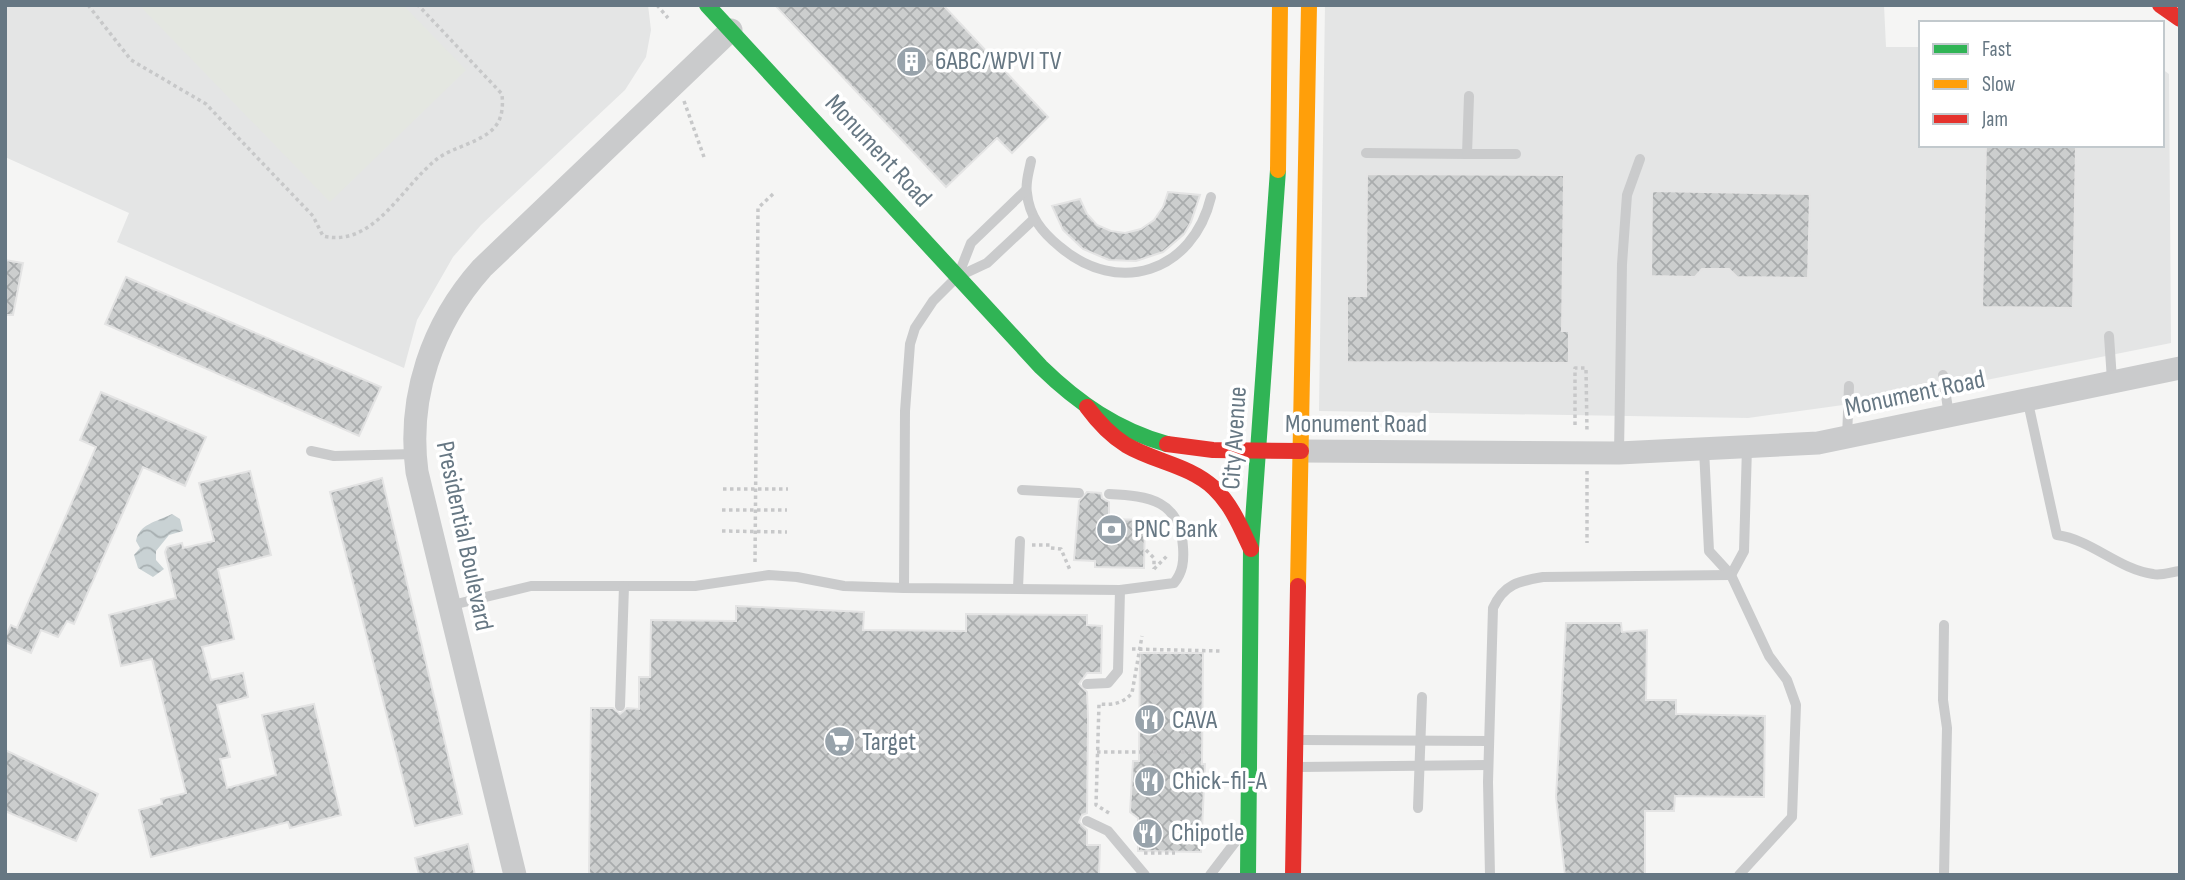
<svg xmlns="http://www.w3.org/2000/svg" width="2185" height="880" font-family="'Sofia Sans Condensed',sans-serif">
<style>
.built{fill:#e4e5e5}
.pitch{fill:#e4e7e1}
.water{fill:url(#water-waves)}
.building{fill:url(#building-cross-hatch);stroke:#e4e4e4;stroke-width:2}
.lines{fill:none;stroke-linecap:round;stroke-linejoin:round}
.path{stroke:#c7c8c9;stroke-width:3.5;stroke-dasharray:3.5 3.5;stroke-linecap:butt}
.lane{stroke:#cacbcc;stroke-width:10}
.street{stroke:#cacbcc;stroke-width:23}
.fast{stroke:#30b455;stroke-width:16}
.slow{stroke:#ff9f0a;stroke-width:16}
.jam{stroke:#e5322d;stroke-width:16}
.labels{text-anchor:middle;dominant-baseline:central;stroke-width:7;stroke-linejoin:round;paint-order:stroke}
.poi-label{font-size:26px;fill:#667783;stroke:#fff;text-anchor:start}
.street-label{font-size:26px;fill:#667783;stroke:#fff}
</style>
<defs>
<pattern id="water-waves" width="16" height="10" patternUnits="userSpaceOnUse" patternTransform="scale(1.75)"><rect width="16" height="10" fill="#c9d2d4"/><path d="M0 5q4-4 8 0t8 0" fill="none" stroke="#a7afb1"/></pattern>
<pattern id="building-cross-hatch" width="8" height="8" patternUnits="userSpaceOnUse" patternTransform="scale(1.75)"><rect width="8" height="8" fill="#cccece"/><path d="M0 0l8 8M0 8l8-8" fill="none" stroke="#a9acad"/></pattern>
</defs>
<rect width="100%" height="100%" fill="#f5f5f4"/>
<g class="built">
<path d="M5,5h643l3,25 -5,27 -21,33 -144,135 -28,32 -36,63 -13,48 -287,-126 12,-29 -124,-56z"/>
<path d="M1325,5h559l2,42h35v98h241v-76l7,5 2,269 -270,54 -153,21 -429,-7z"/>
</g>
<path class="pitch" d="M139,5h264l63,65 -136,132z"/>
<path class="water" d="M172,514l8,5 3,12 -14,4 -13,16v9l8,9 -11,8 -15,-9 -4,-13 6,-7 -4,-7c3,-17 20,-19 36,-27z"/>
<g class="building">
<path d="M775,5h168l105,112 -36,36 -15,-15 -51,49z"/>
<path d="M1986,145h90l-3,163 -91,-1z"/>
<path d="M1367,174l197,1 -2,156h7v32l-222,-1v-66h19z"/>
<path d="M1652,191l158,3 -2,84 -71,-1 -8,-8h-27l-7,8 -44,-1z"/>
<path d="M1168,192l32,3 -9,27 -7,12 -21,18 -27,9 -27,-1 -26,-11 -20,-19 -11,-24 28,-7 7,15 10,11 14,6 14,2 16,-4 13,-9 9,-13z"/>
<path d="M5,260l18,3 -10,52h-8z"/>
<path d="M126,277l255,110 -22,49 -254,-112z"/>
<path d="M101,392l105,45 -21,49 -42,-19 -69,157 -7,-3 -9,16 -17,-7 -10,23 -26,-11v-5l6,-12 6,3 79,-181 -16,-7z"/>
<path d="M250,471l21,84 -53,14 16,70 -32,8 9,33 32,-7 5,24 -31,8 13,52 -10,2 7,29 49,-13 -14,-60 52,-11 27,111 -51,13 -2,-6 -137,35 -12,-47 23,-6 -1,-5 25,-6 -34,-134 -31,7 -12,-51 67,-17 -11,-46 2,-5 15,-4 1,5 31,-7 -15,-58z"/>
<path d="M382,478l80,336 -47,12 -85,-334z"/>
<path d="M1087,492l14,1 1,5 7,4v17l36,1 -1,48 -49,-1v-6l-21,-1 5,-59z"/>
<path d="M736,606l128,6 -1,18 103,1v-17l121,1v10l15,1 -1,47h-14l-8,11 8,8 1,25 -1,96 -5,2 -3,7 8,8v15h13l-1,30h-510l2,-167h22l7,6 7,-6 12,1v-32h11l1,-57 85,1z"/>
<path d="M1566,623h55l1,9 25,-2 -1,70h30v14l89,2 -1,81 -89,-1 -1,15h-29v64h-80l-9,-78z"/>
<path d="M1140,653h63l-1,111h3l-4,88 -63,-1v-33l-8,-6 3,-51h6z"/>
<path d="M5,750l93,44 -22,47 -71,-30z"/>
<path d="M468,844l7,31h-56l-4,-17z"/>
</g>
<g class="lines">
<g class="path">
<path d="M88,5l43,55 75,44 107,112 10,20c51,12 78,-49 114,-77 16,-12 42,-16 56,-30 10,-10 10,-23 9,-35l-84,-89"/>
<path d="M657,5l11,13"/>
<path d="M684,101l20,56"/>
<path d="M1575,425v-57h11l1,64"/>
<path d="M1587,471v72"/>
<path d="M723,489h65"/>
<path d="M722,510h65"/>
<path d="M722,531l65,1"/>
<path d="M1032,545h19"/>
<path d="M1051,548l10,1 9,21"/>
<path d="M1146,550l8,8v11"/>
<path d="M755,562l3,-354 15,-14"/>
<path d="M1154,569l13,-13"/>
<path d="M1132,649l89,2"/>
<path d="M1097,752h94"/>
<path d="M1109,813l-13,-8 3,-101c13,1 24,0 33,-11l10,-57"/>
<path d="M1144,853h31"/>
</g>
<g class="lane">
<path d="M1366,153l101,1 2,-58"/>
<path d="M1467,154h49"/>
<path d="M1031,161c-2,11 -6,22 -4,32 2,23 15,39 32,53 59,51 134,26 152,-49"/>
<path d="M960,271l11,-28 55,-53"/>
<path d="M2109,336l3,44"/>
<path d="M1943,375l6,41"/>
<path d="M2027,398l30,137c35,5 61,34 96,39 8,2 18,-2 27,-3"/>
<path d="M1847,438l2,-52"/>
<path d="M1704,449l5,102 22,24 38,81 18,24 9,25 -4,112 -53,58"/>
<path d="M311,451l23,5 81,-2"/>
<path d="M1619,453l3,-189 5,-69 13,-36"/>
<path d="M1022,490l57,3"/>
<path d="M1731,575l13,-24 3,-104"/>
<path d="M904,588l1,-177 5,-67 5,-16 18,-27 24,-24 30,-14 47,-44"/>
<path d="M1018,588l2,-47"/>
<path d="M448,606l83,-20h164l74,-11 28,2 47,9 60,2 216,2 54,-7c9,-11 10,-22 9,-36 -3,-47 -34,-51 -74,-53"/>
<path d="M1087,684l21,-1 10,-12 2,-81"/>
<path d="M620,706l4,-120"/>
<path d="M1303,740l186,1"/>
<path d="M1300,767l188,-2"/>
<path d="M1418,808l4,-111"/>
<path d="M1087,821l21,10 37,44"/>
<path d="M1210,875l26,-34"/>
<path d="M1490,875l-2,-93 5,-174c11,-24 26,-27 50,-31l188,-2"/>
<path d="M1944,875l3,-147 -4,-28 1,-75"/>
</g>
<g class="street">
<path d="M1301,451l318,2 199,-10 362,-75"/>
<path d="M515,875l-98,-403c-10,-75 15,-148 65,-204l249,-238"/>
</g>
<g class="fast">
<path d="M707,5l334,362c37,36 76,63 126,77"/>
<path d="M1248,875l3,-326 27,-379"/>
</g>
<g class="slow">
<path d="M1278,170l2,-165"/>
<path d="M1298,586l11,-581"/>
</g>
<g class="jam">
<path d="M2160,5l20,14"/>
<path d="M1087,407c11,15 23,28 39,38 29,17 63,20 88,43 18,17 27,40 37,61"/>
<path d="M1167,444l46,6 88,1"/>
<path d="M1293,875l5,-289"/>
</g>
</g>
<defs>
<symbol id="building-disc" viewBox="-11 -11 22 22"><circle r="9.5" fill="#98a3ab" stroke="#fff"/><path d="M-4-6H4V6H1V3H-1V6H-4ZM-2.5-4.3h1.7v1.8h-1.7ZM.8-4.3h1.7v1.8H.8ZM-2.5-1h1.7V.8h-1.7ZM.8-1h1.7V.8H.8Z" fill="#fff"/></symbol>
<symbol id="bank-disc" viewBox="-11 -11 22 22"><circle r="9.5" fill="#98a3ab" stroke="#fff"/><path d="M-6-4H6V4H-6ZM0-2.3a2.3 2.3 0 1 0 0 4.6a2.3 2.3 0 1 0 0-4.6Z" fill="#fff"/></symbol>
<symbol id="restaurant-disc" viewBox="-11 -11 22 22"><circle r="9.5" fill="#98a3ab" stroke="#fff"/><path d="M-5-6h1v4h1v-4h1v4h1v-4h1v5L-1.5 .5V6h-2V.5L-5-1ZM5-6V6H3V1.5H1.5Q1.5-4 5-6Z" fill="#fff"/></symbol>
<symbol id="supermarket-disc" viewBox="-11 -11 22 22"><circle r="9.5" fill="#98a3ab" stroke="#fff"/><path d="M-6-5.5h2.5l.6 2H6L4.5 2H-2.5L-4.4-4H-6ZM-1.5 3.2a1.3 1.3 0 1 0 .1 0ZM3 3.2a1.3 1.3 0 1 0 .1 0Z" fill="#fff"/></symbol>
</defs>
<g fill-rule="evenodd">
<use href="#building-disc" x="894" y="44" width="35" height="35"/>
<use href="#bank-disc" x="1094" y="512" width="35" height="35"/>
<use href="#restaurant-disc" x="1132" y="702" width="35" height="35"/>
<use href="#supermarket-disc" x="822" y="724" width="35" height="35"/>
<use href="#restaurant-disc" x="1132" y="764" width="35" height="35"/>
<use href="#restaurant-disc" x="1130" y="816" width="35" height="35"/>
</g>
<g class="labels">
<g class="poi-label">
<text x="935" y="61">6ABC/WPVI TV</text>
<text x="1134" y="529">PNC Bank</text>
<text x="1172" y="720">CAVA</text>
<text x="862" y="742">Target</text>
<text x="1172" y="781">Chick-fil-A</text>
<text x="1171" y="833">Chipotle</text>
</g>
<g class="street-label">
<text transform="translate(878 151) rotate(47)">Monument Road</text>
<text transform="translate(1915 394) rotate(-12)">Monument Road</text>
<text x="1356" y="424">Monument Road</text>
<text transform="translate(1235 438) rotate(-86)">City Avenue</text>
<text transform="translate(464 536) rotate(78)">Presidential Boulevard</text>
</g>
</g>
<rect width="2185" height="880" fill="none" stroke="#667783" stroke-width="14"/>
<rect x="1919" y="21" width="245" height="126" fill="#ffffff" stroke="#c2c9cd" stroke-width="2"/>
<rect x="1933" y="44" width="35" height="10" fill="#30b455" stroke="#c2c9cd" stroke-width="2"/>
<text x="1982" y="56" font-size="21" fill="#667783">Fast</text>
<rect x="1933" y="79" width="35" height="10" fill="#ff9f0a" stroke="#c2c9cd" stroke-width="2"/>
<text x="1982" y="91" font-size="21" fill="#667783">Slow</text>
<rect x="1933" y="114" width="35" height="10" fill="#e5322d" stroke="#c2c9cd" stroke-width="2"/>
<text x="1982" y="126" font-size="21" fill="#667783">Jam</text>
</svg>
